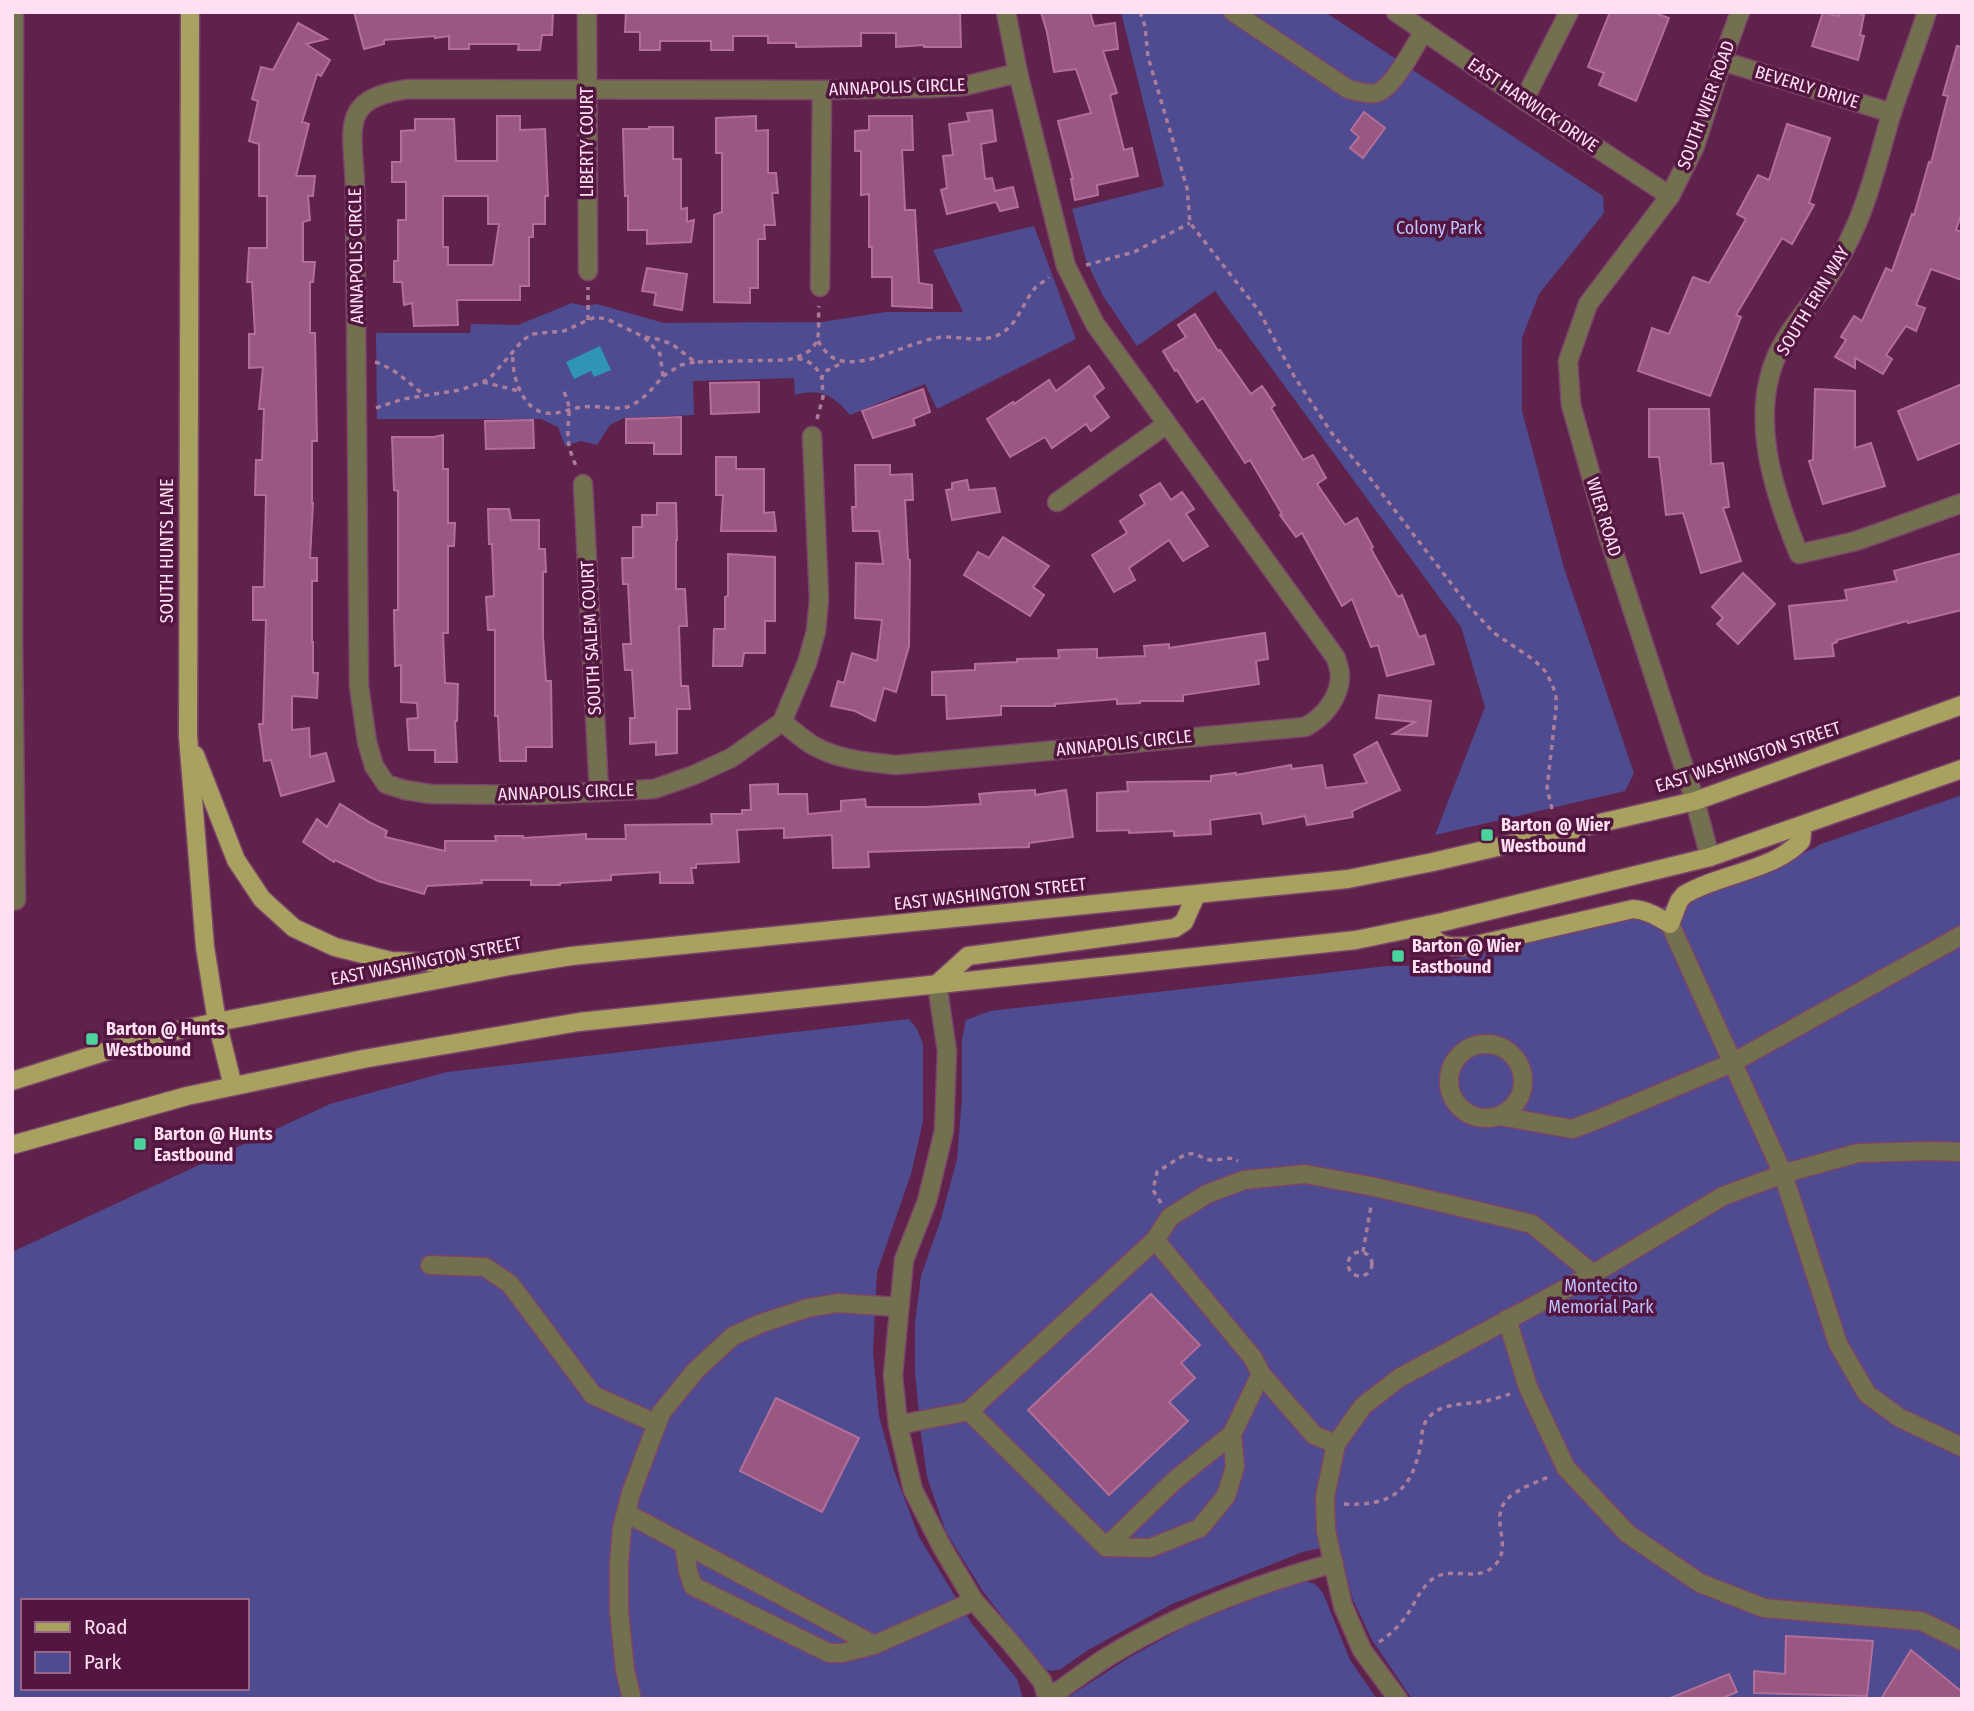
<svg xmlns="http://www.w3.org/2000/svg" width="1974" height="1711" font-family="'Fira Sans Condensed',sans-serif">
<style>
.green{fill:#4e4b90;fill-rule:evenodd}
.water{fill:#2f95b4}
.building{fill:#9a5781;stroke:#b36e99;stroke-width:2;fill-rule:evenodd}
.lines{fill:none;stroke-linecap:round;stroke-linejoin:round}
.minor-casing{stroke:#7c4469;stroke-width:21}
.major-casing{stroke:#7c4469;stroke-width:21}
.path{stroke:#ac7d9b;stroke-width:3.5;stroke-dasharray:5 5;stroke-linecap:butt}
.minor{stroke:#737050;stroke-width:18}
.major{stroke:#a8a15f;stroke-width:18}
.poi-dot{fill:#4ad49c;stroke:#531640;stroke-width:2.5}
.labels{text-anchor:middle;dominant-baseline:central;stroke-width:7;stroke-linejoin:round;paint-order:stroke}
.street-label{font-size:18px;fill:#ffe0f2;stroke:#531640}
.park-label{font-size:18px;fill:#bfc1fa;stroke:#531640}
.poi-label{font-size:18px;font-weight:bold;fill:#ffe0f2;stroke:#531640;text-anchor:start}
</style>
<rect width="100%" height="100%" fill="#5f224b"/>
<g class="green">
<path d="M1121,12h204l278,184 1,17 -65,81 -17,44v73l42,157 70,205 -9,18 -190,44 50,-128 -24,-80 -246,-336 -78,55 -34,-50 -17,-36 -14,-51 92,-23z"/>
<path d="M1034,226l42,113 -139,70 -12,-25 -75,31c-17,-20 -29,-27 -55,-20l-1,-17 -101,3 1,34 -70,3 -14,7 -13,20 -16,-4 -16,5 -7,-19 -17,-8h-164l-1,-86h94l1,-9 47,1 54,-22 13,3 12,-2 67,19 158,-1 64,-10h77l-30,-62z"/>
<path d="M1962,795v904h-550l-40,-59 -19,-40 -15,-56 -35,8 -131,52 -84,46 -27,19 -9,2 -11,-3 -59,-78 -36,-58 -19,-55 -6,-43 -6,-61v-50l6,-47 20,-57 16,-60 5,-60v-60l4,-19 24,-9 397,-45h39l199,-47 135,-43 61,-32z"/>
<path d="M909,1019l8,10 6,15v77l-12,53 -34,98 -4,80 6,64 15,55 25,66 53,87 45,55 6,20h-1011v-447l318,-148 117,-32zM23,1601h224v87h-224z"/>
<path d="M1305,1581l10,3 8,9 27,67 27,39h-312l65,-42 62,-34 69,-27z"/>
</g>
<path class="water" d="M600,346l11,24 -17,7 -3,-6 -17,8 -8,-17z"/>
<g class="building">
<path d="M354,12h199l-1,23h-10l-2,15h-22l1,-6h-50v5h-20v-13l-14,2v-2l-51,4v4l-20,5z"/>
<path d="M626,12l334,1 1,34h-37v-2l-28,2v-14h-35v13l-65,1v-4h-28v-7h-35v14h-22v-9h-51v9h-20v-18h-15z"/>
<path d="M1041,12h49l4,14 21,-3 3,26 -15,2 14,42 -7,2 14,55 8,-2 6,28 -41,9 1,10 -23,5 -4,-21h2l-15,-58 33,-8 -15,-44 -22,3 -7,-40z"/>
<path d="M1610,12h43l16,6 -33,83 -37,-16 5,-12 -16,-6z"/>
<path d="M1823,12l15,4 2,-4h16l8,3 -4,20 4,1 -6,24 -46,-14z"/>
<path d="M298,23l29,16 -21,5 24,16 -9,16 -4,-2 -15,48 7,2 -13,52h19l-2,20h-5l2,24 -7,2v40h12l-2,20h-3v51h5l2,108h-5v62h1l-3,55h7v23h-5v61h1v31h5l-1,25 -25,-2v34l17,-2 1,29 16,-4 8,28 -53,15 -10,-36 -7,1 -5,-37h4l3,-104h-13v-33h11l2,-92h-11l1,-35h6l2,-51h-5l4,-42 -14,1v-34h6l-3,-52h-5l2,-34h18v-52h-8v-52l-10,-3 9,-40 -6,-2 9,-32 12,3z"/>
<path d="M1957,46l5,1v165l-6,18 6,2v48l-31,-11 -15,36 9,3 -9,23 -10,-5 -20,29 6,4 -9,15 -28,-16v10l-20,-11 11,-17 -5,-3 13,-21 8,5 24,-53 6,3 20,-57 2,1 15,-53 2,1 17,-67 -5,-1z"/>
<path d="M992,110l4,31 -15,3 4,35 7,-1 3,13 18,-4 5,20 -18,4 -4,-9 -49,12 -6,-24 6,-2 -4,-32 10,-1 -4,-31 20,-3 -2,-8z"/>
<path d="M1364,112l21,16 -22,30 -13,-10 9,-11 -8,-7z"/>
<path d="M497,116h23v14l25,-1 3,67h-3v28h-12v13h-4v49h-9v14h-63l1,25 -44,1 -2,-23 -8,2 -2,-23h-8v-21h4v-41h8v-38h-14v-20h9v-31l14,-1v-11h39l2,42h41zM443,196h45v28h11l-6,41h-45v-18h-5z"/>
<path d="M756,116v15l12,-1v43h8l2,20h-6l3,32h-11l1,14h-7v49h-8v15l-36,-1v-87l8,-3v-59h-6v-35z"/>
<path d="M869,116h43l1,34h-11l3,60h10l4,73 13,2v23l-40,-2v-29h-20v-30h-3v-53l-8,1v-44h-6v-20l14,-1z"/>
<path d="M1787,124l43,14 -21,65 5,2 -22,39 -10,-6 -46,77 5,2 -31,79 -72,-25 14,-43 17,6 24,-57 16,6 37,-64 -9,-5 21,-39 11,5z"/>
<path d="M649,127h24v32h8v50l6,-1v14l7,-2 -3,22 -44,2v-14h-19v-34h-3l-2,-67h26z"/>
<path d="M647,268l40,6 -5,36 -28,-5 2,-12 -14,-2z"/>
<path d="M1195,314l23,37 2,-1 31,44 11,-8 13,19 -4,3 32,52 10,-5 13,23 -9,6 28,41 12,-7 16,29 -2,2 27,48 4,-2 17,42 6,-2 9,29 -47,12 -9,-31 -7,2 -19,-48 -10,7 -40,-73 -6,4 -16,-22 2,-1 -32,-54 -5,3 -42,-65 -6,4 -20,-32 -2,1 -12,-20 23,-14 -8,-12z"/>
<path d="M1089,366l15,22 -10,8 15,21 -18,14 -5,-7 -34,24 -7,-11 -35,20 -23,-38 26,-17 1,2 35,-24 7,11z"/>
<path d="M759,382v30l-48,2 -1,-31z"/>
<path d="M1962,384v58l-44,18 -20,-49z"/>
<path d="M923,389l7,23 -17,7 2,6 -42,13 -11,-27z"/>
<path d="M1815,389l40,2v57l16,-5 14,43 -62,18 -14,-43 4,-1z"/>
<path d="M1649,409h60l2,55 12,-1 6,44 -6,1 18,53 -40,12 -18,-60 -17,2 -7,-58h-10z"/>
<path d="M681,417v37h-27v-11h-28v-24z"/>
<path d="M533,420l1,28 -48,1 -1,-28z"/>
<path d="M443,435v34h5v54h7l-1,23h-6v87h-5l2,50 13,1 -1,37h-2l2,41h-22v-12h-26l-2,-31 11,-1 -1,-15 -16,-1v-37l-6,1 -1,-56h4v-119l-4,-1 -2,-53h42z"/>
<path d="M716,457h20v12h28v44l10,-1 2,19h-55l2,-36h-7z"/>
<path d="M855,465h35v10l22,-1 1,26h-8l3,59 2,1 -1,86 -13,46 -12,-4 -9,33 -20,-10 -24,-5 7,-25 6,2 8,-30 25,8 5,-41 -27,-2 1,-55 27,1 -4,-33h-26l-1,-24h4z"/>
<path d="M967,480l2,10 26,-2 5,24 -48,8 -6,-30 6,-1v-6z"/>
<path d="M1160,483l11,17 11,-8 12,17 -8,5 22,32 -25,15 -14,-21 -40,28 6,12 -21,12 -22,-37 35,-22 -7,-12 25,-17 -5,-9z"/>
<path d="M657,503h19l1,37h-1v49h9l2,37h-8l2,60h7l2,23h-13v44l-21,2v-13l-26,2v-26h5l-3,-48h-7l-2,-26h8l-3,-60h-5l-1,-26h11v-31h9v-12h15z"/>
<path d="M488,509h21l2,11h28v29h6l1,23h-3v65l3,44h5l1,66h-26v14h-26l-2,-45h-3v-86h-7l-2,-33 8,-1 -2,-52h-3z"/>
<path d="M1003,537l46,29 -16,21 11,8 -14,21 -66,-41 14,-23 11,6z"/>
<path d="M1962,553v57l-54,13 -1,-2 -70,19v2l-5,2 2,12 -39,3 -6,-53 58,-6 -2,-10 52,-9 -3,-10z"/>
<path d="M728,554l47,3v64h-10v32h-21l-2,13h-29l1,-37h11v-32l3,-1z"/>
<path d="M1743,573l32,31 -37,40 -21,-20 6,-6 -11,-11z"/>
<path d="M1265,633l3,26 -12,2 3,23 -76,11v6h-43v2l-23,1v-5l-62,5v2h-54v9l-54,4 -1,-24h-14v-23l43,-2v-6l42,-2v-3l42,-1 -1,-8 39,-1v9l48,-2 -1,-10 25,-2v4z"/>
<path d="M1379,695l52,6 -4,35 -34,-2 22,-12 -39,-4z"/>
<path d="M1377,742l23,48 -48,21 1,6 -46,8 -2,-9 -42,8 -2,-11 -51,7 1,14 -37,2v-5l-45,2v-3l-32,1v-38l31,-2 -1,-9 84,-1v-5l25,-3v2l55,-10 1,4 30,-4 4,23 41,-5 -13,-28z"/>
<path d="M778,784v10h29l1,20 33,-3v-10l24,-2 1,8h58l57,-3 -2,-10 21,-2 35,-2v5l31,-5 7,47 -44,6v4l-161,5 1,15 -36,1 -1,-33 -48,3v-10l-47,2 2,32 -43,2v4h-5l2,15h-33v-11l-49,3v5l-51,3v2h-29v-5h-50l1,3 -55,3 -3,8 -46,-13 -43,-21 -1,2 -31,-20 14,-23 10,8 13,-23 31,19 16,8 -2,6 60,14v-10h51l-1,-5h28v2l63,-4v5h40l-1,-14 87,-1 -1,-10h31v-4h9l-1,-25z"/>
<path d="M1151,1294l49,51 -19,18 14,15 -26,24 19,19 -79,74 -81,-85z"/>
<path d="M776,1398l83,40 -37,74 -82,-41z"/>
<path d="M1786,1636l87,5 -6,55 -113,-3v-22l31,3z"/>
<path d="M1911,1650l51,42v7h-81z"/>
<path d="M1729,1674l8,18 -17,7h-52z"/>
</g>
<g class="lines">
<defs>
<g id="minor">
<path d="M587,12l1,259"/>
<path d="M1233,12l115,77c9,2 18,6 28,4 17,-4 38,-46 48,-62"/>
<path d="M1396,12l128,88 146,96"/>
<path d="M1927,12c-11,34 -24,67 -35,100 -12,39 -19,74 -35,111 -10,23 -22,45 -35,65 -13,19 -29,37 -40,57 -36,65 -9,146 17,209l57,-13 106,-38"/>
<path d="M1722,61l170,52"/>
<path d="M1524,100l45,-88"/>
<path d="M820,287l2,-197"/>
<path d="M812,436l7,163 -3,32 -9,32 -25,59 -51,36 -37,17 -40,14 -118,6 -105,-1 -26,-4 -19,-6 -12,-18 -7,-24 -8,-56 -4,-497c-1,-58 -19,-91 54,-100l413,1 108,-2 34,-2 54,-13"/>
<path d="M583,484l16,308"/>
<path d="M1057,502l110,-78"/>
<path d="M782,722c10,7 20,17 32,24 25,14 54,16 82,19l409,-38c18,-9 35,-29 35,-52 0,-5 -3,-12 -4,-17l-241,-334 -29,-58 -48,-193 -12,-61"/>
<path d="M1710,857l-15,-56 -87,-266 -37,-130 -3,-44 20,-57 82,-108 25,-50 27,-85 18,-49"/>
<path d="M12,901l4,-1 -3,-258 1,-630"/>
<path d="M1670,924l113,250 55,170 29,50 33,24 62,29"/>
<path d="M937,984l10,67 -3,80 -17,70 -23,59 -11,115 5,50 15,65 29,57 32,54 37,42 31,38 6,18"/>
<circle cx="1486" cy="1081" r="37"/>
<path d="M1500,1116l72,13 27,-10 133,-56 230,-128"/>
<path d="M1155,1240l15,-23 37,-23 37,-14 61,-6 70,13 157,37 61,50"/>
<path d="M430,1265l55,2 25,17 83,111 64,29"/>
<path d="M1507,1319l21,68 38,81 62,66 72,49 64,25 157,13 41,20"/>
<path d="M969,1411l137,136 68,-66 58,-47 29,-60"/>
<path d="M898,1425l71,-14 186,-171 98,118 8,16 53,61 22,9"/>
<path d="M626,1513l248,132"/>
<path d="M684,1544l4,27 5,15 136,67h13l32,-8 100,-44"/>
<path d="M1106,1547l44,1 50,-20 26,-32 9,-29 -3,-33"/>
<path d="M632,1699l-7,-29 -6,-59v-47l3,-36 9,-35 30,-80 34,-42 38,-35 29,-13 46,-15 29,-5 62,4"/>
<path d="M1047,1699c21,-14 41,-30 62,-43 70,-43 147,-72 225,-93"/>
<path d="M1398,1699l-36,-49 -19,-44 -17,-75 -1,-34 11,-53 27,-38 36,-28 194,-104 130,-78 66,-24 69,-19 74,-2 30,1"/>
</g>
<g id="major">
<path d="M190,12l-2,724 17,211 12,75 16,64"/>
<path d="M195,755l41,105 26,39 32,29 41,19 56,14 90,3"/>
<path d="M1428,925c6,25 24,22 44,21l161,-37c14,1 25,8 37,15l9,-23 5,-6c34,-21 89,-24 117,-54l1,-7 -2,-8"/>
<path d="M937,984l31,-28 207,-28 9,-6 12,-27"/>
<path d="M12,1081l149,-47 56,-12 292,-56 62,-10 777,-77 85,-17 262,-61 267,-96"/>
<path d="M12,1145l175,-49 176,-37 216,-37 777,-82 87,-18 267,-65 252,-88"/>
</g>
</defs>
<use href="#minor" class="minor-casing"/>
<use href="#major" class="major-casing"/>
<g class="path">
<path d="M1140,12l5,14 3,31 39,131 3,35 69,88 35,65 39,59 37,43 97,126 27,29 40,27 11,11 7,13 4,11v14l-9,79 6,25"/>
<path d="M1086,265l48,-13 56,-29"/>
<path d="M588,320v-33"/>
<path d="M645,337l12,2 15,5 23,18 90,-2c17,-4 29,1 37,18"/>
<path d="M818,341c6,9 12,18 24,20 29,5 65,-18 94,-23 21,-4 44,7 64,-4 18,-9 23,-33 36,-47 3,-3 9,-6 13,-10"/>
<path d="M797,357c28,-10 20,-26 22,-51"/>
<path d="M375,362c19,6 33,20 48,32"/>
<path d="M663,376l18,-11 14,-3"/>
<path d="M483,382l36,9"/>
<path d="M564,392c9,18 3,26 4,44 0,12 5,22 9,33"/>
<path d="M376,408l27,-9 57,-9 23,-8 8,-5 32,-37 9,-6 32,-3 31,-14 12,2 37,18 16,17 3,22c-10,12 -25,31 -42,32 -12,1 -25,-3 -38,-1 -13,1 -24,8 -37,6 -25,-3 -35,-40 -33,-61"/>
<path d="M817,419l6,-22 -1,-19 2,-6 18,-9"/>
<path d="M1161,1203l-8,-13 4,-18c9,-5 21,-15 31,-18 8,-2 14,5 22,6 11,1 19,-5 28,1"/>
<path d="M1363,1252l8,-46"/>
<circle cx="1360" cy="1264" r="12"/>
<path d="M1344,1504c45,2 67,-11 76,-56 3,-12 0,-21 9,-31 13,-14 32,-12 50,-15 10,-1 21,-5 31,-8"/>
<path d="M1379,1642c14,-9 24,-20 33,-35 6,-11 11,-21 22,-29 19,-12 45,5 61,-13 21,-22 -13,-51 20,-72 10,-7 22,-11 33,-16"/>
</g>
<use href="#minor" class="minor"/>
<use href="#major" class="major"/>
</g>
<g class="poi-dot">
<rect x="1480" y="828" width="14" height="14" rx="3.5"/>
<rect x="1391" y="949" width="14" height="14" rx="3.5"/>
<rect x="85" y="1032" width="14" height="14" rx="3.5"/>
<rect x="133" y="1137" width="14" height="14" rx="3.5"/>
</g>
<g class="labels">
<g class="street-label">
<text transform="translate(897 87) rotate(-2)">ANNAPOLIS CIRCLE</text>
<text transform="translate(1807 87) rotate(17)">BEVERLY DRIVE</text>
<text transform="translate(1533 105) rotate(34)">EAST HARWICK DRIVE</text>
<text transform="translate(1706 105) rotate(-70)">SOUTH WIER ROAD</text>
<text transform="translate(587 142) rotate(-90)">LIBERTY COURT</text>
<text transform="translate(356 256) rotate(-91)">ANNAPOLIS CIRCLE</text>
<text transform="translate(1813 301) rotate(-59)">SOUTH ERIN WAY</text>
<text transform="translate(1604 517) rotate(73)">WIER ROAD</text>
<text transform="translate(167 551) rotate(-90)">SOUTH HUNTS LANE</text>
<text transform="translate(591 638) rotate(-93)">SOUTH SALEM COURT</text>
<text transform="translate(1124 743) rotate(-6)">ANNAPOLIS CIRCLE</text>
<text transform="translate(1748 757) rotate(-18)">EAST WASHINGTON STREET</text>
<text transform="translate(566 792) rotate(-2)">ANNAPOLIS CIRCLE</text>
<text transform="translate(990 894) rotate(-6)">EAST WASHINGTON STREET</text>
<text transform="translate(426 961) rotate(-11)">EAST WASHINGTON STREET</text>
</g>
<g class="park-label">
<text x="1439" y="228">Colony Park</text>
<text x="1601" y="1286">Montecito<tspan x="1601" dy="21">Memorial Park</tspan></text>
</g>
<g class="poi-label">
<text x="1501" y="825">Barton @ Wier<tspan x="1501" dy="21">Westbound</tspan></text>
<text x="1412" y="946">Barton @ Wier<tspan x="1412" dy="21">Eastbound</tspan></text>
<text x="106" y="1029">Barton @ Hunts<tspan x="106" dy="21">Westbound</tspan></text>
<text x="154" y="1134">Barton @ Hunts<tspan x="154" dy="21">Eastbound</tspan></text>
</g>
</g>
<rect width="1974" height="1711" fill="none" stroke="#ffe0f2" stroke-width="28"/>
<rect x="21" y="1599" width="228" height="91" fill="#531640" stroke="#986787" stroke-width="2"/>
<rect x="35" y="1622" width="35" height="10" fill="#a8a15f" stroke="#986787" stroke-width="2"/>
<text x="84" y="1634" font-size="21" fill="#ffe0f2">Road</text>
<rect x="35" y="1652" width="35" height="21" fill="#4e4b90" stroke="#986787" stroke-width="2"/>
<text x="84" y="1669" font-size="21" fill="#ffe0f2">Park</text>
</svg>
